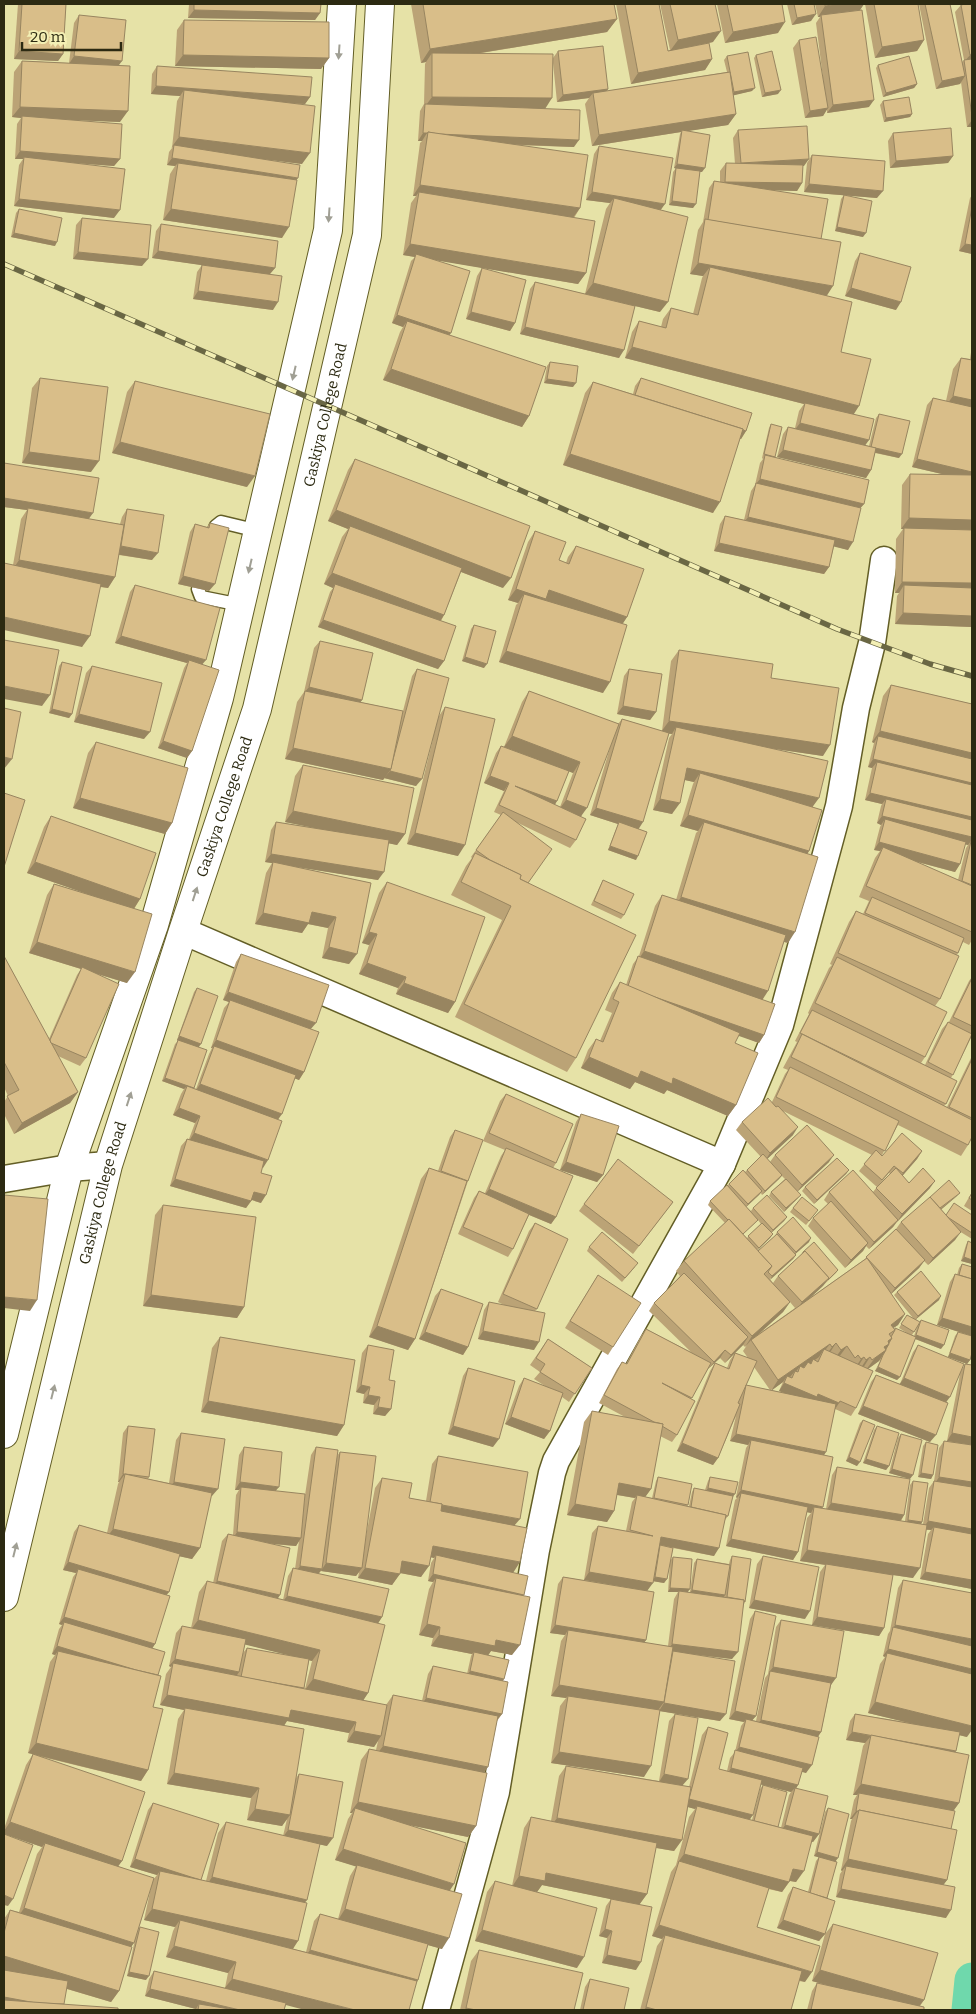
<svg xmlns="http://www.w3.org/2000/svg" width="976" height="2014" font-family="Bitter,serif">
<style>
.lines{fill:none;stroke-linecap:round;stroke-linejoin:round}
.canal{stroke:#6fd8ac;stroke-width:35}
.lane-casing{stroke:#635e26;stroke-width:15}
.street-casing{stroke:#635e26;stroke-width:29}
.secondary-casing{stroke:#635e26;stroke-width:30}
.lane{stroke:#fff;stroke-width:12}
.street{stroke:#fff;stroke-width:26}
.secondary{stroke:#fff;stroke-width:28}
.rail-casing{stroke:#6a6744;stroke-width:5.5}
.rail{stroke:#f3efb4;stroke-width:4;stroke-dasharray:11;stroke-linecap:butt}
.wall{fill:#bba376;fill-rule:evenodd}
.shaded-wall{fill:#988560}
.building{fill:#d9be89;stroke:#988560}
.oneway{fill:#a09f94}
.labels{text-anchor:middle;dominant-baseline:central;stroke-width:4;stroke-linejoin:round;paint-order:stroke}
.street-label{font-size:15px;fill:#2c2a12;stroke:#f3efb4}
</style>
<rect width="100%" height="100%" fill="#e6e2a7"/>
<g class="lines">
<path class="canal" d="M969,2010l3,-30"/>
<defs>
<g id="lane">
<path d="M213,533l3,-7 5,-4 37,9"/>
<path d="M198,589l3,8 40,8"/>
</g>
<g id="street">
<path d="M183,931l539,233"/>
<path d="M4,1179l65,-11 39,-3"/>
<path d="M436,2010l60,-218 40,-242 16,-77 4,-12 166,-297 58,-139 59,-219 17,-98 16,-65 12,-83"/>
</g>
<g id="secondary">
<path d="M4,1434l65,-266 85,-243 65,-227 109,-468 14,-226"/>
<path id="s1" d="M4,1597l104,-432 75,-234 74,-222 110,-474 13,-231"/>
</g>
</defs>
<use href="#lane" class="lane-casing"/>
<use href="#street" class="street-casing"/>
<use href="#secondary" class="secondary-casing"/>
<use href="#lane" class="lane"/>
<use href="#street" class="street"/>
<use href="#secondary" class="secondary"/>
<defs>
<path id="rail" d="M4,264l833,365 93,35 42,12"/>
</defs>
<use href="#rail" class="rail-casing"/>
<use href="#rail" class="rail"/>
</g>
<g class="wall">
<path d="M18,4h48l-3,50 -5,7 -44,-2z"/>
<path d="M189,4h132l-1,9 -5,7 -127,-2z"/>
<path d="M411,4h203l3,15 -10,13 -126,21 72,5 5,-7 50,38 -1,2 120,-19 -3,-12 3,-4 25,35 -19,4 3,19 -8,11 -42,6 16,41h-2l-7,36 -24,-3 4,-33 3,-4 3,1 -5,-1 6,-34 1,-2 -89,14 -7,-42 4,-6 -32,4 -4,-39 -8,45 29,39 -61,-2 67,63 -6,10 12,55 -8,11 -141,-24 12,75 80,81 -7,11 -139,-47 17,-48 3,-5 -11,-4 19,-62 4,-4 -12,-2 8,-52 5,-7h-3l7,-53 2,-2h-4l2,-30 4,-7 1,-40 1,-2 -5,1z"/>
<path d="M616,4h43l9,47 2,-1 -10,-46h55l-2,38 -18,4 17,13 -7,11 -74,14z"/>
<path d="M717,4h65l-4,29 -53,10z"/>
<path d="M787,4h27l-3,17 -19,4z"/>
<path d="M815,4h49l-4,6 9,97 -42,6v-4l-4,7 -18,2 -12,-70 6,-8 24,38 -7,-55 4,-6h-2z"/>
<path d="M865,4h53l6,36 -7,11 -42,7z"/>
<path d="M919,4h31l12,58 2,-2 -9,-48 6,-7 11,-1v123h-5l-6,-45 -1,2 -24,5z"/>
<path d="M79,15l40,50 1,57 -41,-2 41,39 -6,7 -42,-3 42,55 -100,-12 5,-41 4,-6h-8l2,-35 4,-6 -9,-1 2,-45 8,-11 47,2 5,-40z"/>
<path d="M184,20l145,38 -8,11 -146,-3 2,-36z"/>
<path d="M756,55l22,39 -16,3 -8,-39z"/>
<path d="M878,65l39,19 -3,4 -31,9 -7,-29z"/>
<path d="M157,66l153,31 -5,7h-9l6,60 -29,-4 23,20 -14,58 -119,-18 7,-46 5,-8 -8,-1 2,-13 3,-4 5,-47 3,-5 -29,-2 1,-20z"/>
<path d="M883,101l29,13 -2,3 -26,5 -4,-17z"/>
<path d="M738,130l66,36h-1l-1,17 -5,8 -25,-1 49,49 6,56 14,57 12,62 12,31 4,1 7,-28 3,-4 20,44 -24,-5 -4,17 -5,8 -89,-21 6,-23 5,-7 7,1 4,-17 5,-7 -179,-46 7,-26 7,-11 22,6 2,-8 8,-11 22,6 9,-36 1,-2 -13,-2 8,-44 5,-8 6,-34 5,-7 6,1v-11l6,-8 9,1 -2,-26z"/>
<path d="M893,133l60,23 -5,7 -58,5 -2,-27z"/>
<path d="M599,146l62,64 -1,102 -25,-6 -16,52 -99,-24 10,-45 5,-7 50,12 21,-85 4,-6 -24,-3 8,-46z"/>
<path d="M812,155l65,43 -73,-6 3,-29z"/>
<path d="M844,195l19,42 -28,-6 6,-32z"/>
<path d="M972,195v59l-13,-3 11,-53z"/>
<path d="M19,209l36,37 -44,-9 5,-24z"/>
<path d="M82,218l60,48 -69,-7 3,-34z"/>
<path d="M161,224l114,44 -5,6 3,36 -80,-11 4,-27 5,-7 -50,-7 4,-27z"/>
<path d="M860,253l36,57 -51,-14 10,-35z"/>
<path d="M482,268l33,55 -5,8 -44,-12 11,-43z"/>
<path d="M972,346v281l-77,-3 2,-28 2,-3h-4l1,-54 7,-10h-2l1,-44 8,-11 36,1 -34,-8 15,-62 6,-7 13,3 7,-32 8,-11 9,1z"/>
<path d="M550,362l23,25 -29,-4 3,-17z"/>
<path d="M40,378l51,94 -69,-9 10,-75z"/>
<path d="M641,378l105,53 -5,8h-1l-27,74 -150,-48 22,-72 8,-11 40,12 2,-8z"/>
<path d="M135,381l112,106 -135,-34 15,-61z"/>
<path d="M771,424l4,33 89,47 -4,4 -12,42 -14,-4 -5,21 -5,7 -110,-23 6,-27 5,-8 19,4 7,-29 4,-6 5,-22 3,-4 -1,-1 7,-30z"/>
<path d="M355,459l148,129 -42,-16 -17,43 -3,6 3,40 -6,8 -120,-42 12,-35 3,-4 -9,-4 18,-47 6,-8 -20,-8 20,-51z"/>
<path d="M4,463l85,56 31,5 2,-7 5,-8 25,51 -33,-5 -4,22 -7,11 -8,-1 -18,60 -69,-82 8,-46 6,-9 -23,-3z"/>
<path d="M210,523l-1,68 -31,-7 12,-52 5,-8 12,3z"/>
<path d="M535,531l24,29 7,3 2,-6 8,-11 51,71 -5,7 -19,69 -104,-31 17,-57 2,-2 -10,-3 20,-58z"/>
<path d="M135,585l67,80 -10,86 -5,7 -29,-10 26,-80 3,-5 -72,-20 15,-51z"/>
<path d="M474,625l10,43 -22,-7 9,-32z"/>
<path d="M320,641l42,59 -2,2 43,9 9,-35 5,-7 22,47 6,-9 13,149 -51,-12 26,-105 -17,47 -32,-8 1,-1 -2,3 -98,-21 12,-57 7,-10 10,-44z"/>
<path d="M679,650l92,28 52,78 -48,-7 38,58 -5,47 -20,89 -4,-1 -22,58 2,35 -5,8 -20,-8 -4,8 1,62 -8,11 -61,-26 -3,4 -29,-12 -5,7 -49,-21 7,-18 8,-11 4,2 12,-28 -7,-3 7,-17 8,-11 6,3 7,-21 6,-8 16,-50 7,-11 14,5 20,-67 2,-2 -18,-5 13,-42 1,-2 -9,-2 -13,34 -19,-4 16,-72 3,-4h-3l-31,95 -2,31 -28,-10 10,-26 -28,-9 22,-74 -31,76 -5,23 -6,8 -52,-25 10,60 48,175 -9,14 -112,-55 47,-97 -51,-25 15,-29 6,-8 -1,-1 30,-42 -7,-3 10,-21 -20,-8 12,-30 5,-7 3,1 18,-45 7,-11 89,33 4,-5 40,12 9,-70zM569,771l4,2 -13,34 -5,-2z"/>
<path d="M62,662l10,52 -3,4 -20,-5 10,-47z"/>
<path d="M92,666l52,73 -70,-17 12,-49z"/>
<path d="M629,669l27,43 -6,8 -33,-6 7,-38z"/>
<path d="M891,685l81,19v236l-3,5 -6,-3 -6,13 -17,44 -5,7 -10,51 -4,6 4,2 17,-36 6,-7h1l20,-41 3,-4v59l-21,42 -5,26 -2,2 3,1 25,-51v81l-4,8 -7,11 -63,-31 -16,30 40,-4 -5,8 -15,17 7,7 21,5 -33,34 -4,5 -24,22 -3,-3 -3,5 -18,17 -37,-42 5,-8 15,-14 -4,-4 5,-8h44l4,-5 -18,-16 13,-16 -89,-44 10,24 -26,24 3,3 5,-7 54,7 -31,29v7l-14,14 -15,-16 2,-4 14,-13 -3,-3 -3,3 -17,16 -1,-2 -15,14 5,4 2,-3 34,9 -3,4 -13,12 2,1 -3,4 -13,12 1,1 17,-15 2,-4 32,10 -14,12 1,1 -3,4 -23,20 3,4 5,-7 22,-20 3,-4 35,18 -2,3 -26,25 55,-39 31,-30 5,-7 56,-26 -16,13 5,6h26v24l-13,-8 -4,9 -27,25 -4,-4 -5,7 -28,26 14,20 -7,11 -5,3 1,1 13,4 -8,-5 8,-13 6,3 -19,-23 3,-3 42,8 -23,19 25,30 -26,-10 -15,38 -3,3 -22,-9 6,-12 -2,2 -11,8 -12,39 -5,8 -16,-7 -11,46 -2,54h4l6,-34 5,-8 67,48 -3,6h4l5,-36 3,-4 9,41 -1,2h2l6,-36 5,-7 5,-33 5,-7 14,2 -11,-2 13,-67 -14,28 -16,40 -72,-28 13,-32 5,-7 24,9 13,-32 5,-7 44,24 3,-5 7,1v224l-52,-10 8,-45 3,-4h-5l-13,48 -20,-3 -9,53 -5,8 -67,-11 8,-53 5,-7 -25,-4 7,-43 4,-5 -4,-1 -9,40 -5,8 -67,-14 9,-46 2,-2 -1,-1 10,-49 2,-3 -18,-4 6,-25 -18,42 -5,7 -36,-14 33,-80 5,-8 12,5 3,-8 5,-7 13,5 -5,-7 4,-6 -2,2 -2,-2 -18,18 -5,-5 -12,11 -17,30 -14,36 -5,7 -12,-6 -9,53 -6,8 7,1 4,-17 2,-4 30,28 -1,1h2l3,-14 2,-4 11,2 3,-9 2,-4 22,21 -4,18 -3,4 -11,36 -41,-8 -3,13 3,-4 15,35h2l4,-29 3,-4 32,5 1,-4 2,-4 13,46 -1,2 -12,55 -36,-4 24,66 -60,-10 -16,66 -93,-14 9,-57 6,-8 -15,-2 10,-55 4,-6 -15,-2 8,-49 5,-7 69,11 -48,-8 8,-47 6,-7 28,5 6,-29 3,-4 -18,-3 -3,16 -7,11 -40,-7 17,-93 8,-11 33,6 -26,-14 18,-34 5,-7 4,2 15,-28 5,-7 45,23 -42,-41 5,-8 26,-27 -4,-5 8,-10 41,-38 -17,-18 2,-4 19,-17 16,-12 16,-15 -25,-27 6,-8 30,-20 13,-28 3,-4 -5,-2 14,-26 -2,-1 14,-27 -1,-1 21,-45 3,-3 -2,-1 19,-42 7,-11 7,3 6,-13 -10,-4 16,-39 5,-7 -6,-1 6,-23 1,-2 -4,-2 4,-17 1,-2 -17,-4 7,-32 -4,-1 6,-24 -2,-1 11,-46zM965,844l3,1 -2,3 -8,32 -41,-18 38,10 5,-8zM889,1173l1,1 -11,11zM758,1220l3,4 -14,14 -4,-4 12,-11zM790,1302l5,6 -35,25 23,-21zM917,1327l-3,9 -2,-1zM754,1367l16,23 -24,-5zM783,1382l-4,9 5,2 -13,-3zM670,1562l-2,30h10l-4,7 -6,47 -24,-3 2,-3 1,-49 6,-10 11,2 3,-4z"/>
<path d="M96,742l76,81 -7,11 -92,-26 15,-55z"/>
<path d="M303,765l102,69 -8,11 -9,-2 -10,37 -86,-14 79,17 -22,81 -27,-6 6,-30 -20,-4 -6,9 -47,-9 11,-51 6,-10 -7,-1 6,-32 5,-8 46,7 -37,-7 10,-46z"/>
<path d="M51,816l89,83 -6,10 -7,74 -33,-10 -8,85 -6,8 -22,-10 20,36 -8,11 -56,31 -10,-20v-12l4,-6 -4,-9v-131l45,83 28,-64 4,-6 -52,-16 18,-58 7,-11 34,10 -61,-21 17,-46z"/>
<path d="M603,880l21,35 -3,4 -30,-14 10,-21z"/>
<path d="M387,882l68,120 -7,11 -52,-19 2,-6 -39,-14 10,-29 -7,-2 17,-50z"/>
<path d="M241,954l70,75 -7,43 -5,8 -4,-2 -17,41 -16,49 -1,5v30l-9,-3 -6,8 -76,-22 11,-40 6,-7h2l6,-16 -22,-8 8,-21 3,-5 -22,-8 13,-37 3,-3 -1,-1 17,-48 3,-4 2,59 -6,41 3,1 13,-35 3,-6h-1l13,-40 5,-6 -6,-2 13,-38z"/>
<path d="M506,1094l50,69 -3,5 3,49 -5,7 -22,-9 -16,34 -5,8 -50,-23 16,-36 5,-7 6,2 16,-37 4,-6 -22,-9 17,-40z"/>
<path d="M581,1114l22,61 -6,7 -37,-12 16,-48z"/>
<path d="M455,1130l13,51 -53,158 -7,11 -39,-13 52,-158 8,-11 9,3 12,-34z"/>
<path d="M849,1170l-3,4 -32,30 -12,-13 3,-4z"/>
<path d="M972,1192v19l-8,-5z"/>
<path d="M673,1202l-40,52 -54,-43 5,-7z"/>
<path d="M163,1205l81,102 -7,11 -94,-12 12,-91z"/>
<path d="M793,1208l25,2 -12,15 -16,-13z"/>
<path d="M535,1223l2,86 -2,2 -1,39 -56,-11 6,-29 5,-8 17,4 -8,-4 31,-71z"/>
<path d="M968,1241l4,2v21l-11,-3 5,-16z"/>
<path d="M589,1247l46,20 -13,15 -35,-31z"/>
<path d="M962,1264l10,3v69l-35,-11 13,-43 5,-8 2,1 2,-7z"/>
<path d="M598,1275l15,72 -5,8 -43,-27z"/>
<path d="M441,1289l27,58 -5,8 -44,-16 16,-43z"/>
<path d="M958,1332l12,28 -3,4 -19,-7 7,-21z"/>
<path d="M220,1337l124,88 -7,11 -136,-24 11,-64z"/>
<path d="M548,1339l44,29 -23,34 -7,-5 -12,34 -6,8 -39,-15 14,-38 5,-8 21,8 -11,-7 6,-7 -10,-7z"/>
<path d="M368,1345l21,35 2,29 -6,7 -12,-2 1,-9 -11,-2 1,-9 -8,-2 6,-39z"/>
<path d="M468,1368l25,79 -45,-13 15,-58z"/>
<path d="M863,1420l-6,46 -11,-5 14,-38z"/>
<path d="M128,1426l21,51 -1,2 21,4 7,-43 5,-7 31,63h-1l-11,52 -8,11 -13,-3 -10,36 -3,3 -11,49 -3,4 6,27 -5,32 -5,63 -7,11 -99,-24 80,104 -4,5 35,14 4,-5 -27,-8 18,-57 5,-7 48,77 5,1 12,-48 8,-11 57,14 4,-17 -5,7 -35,-6 4,-22 -84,-14 11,-65 6,-9 -24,-5 6,-31 5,-7 -2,-1 7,-33 6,-7 9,2 8,-36 8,-11 6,2 9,-42 6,-7 5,1 3,-40 3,-5h-4l4,-35 5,-8 32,44 28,11 7,-47 5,-8 21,9 3,-4 26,84 9,-48 7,-10 27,20 17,3 6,-37 6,-8 77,69 -2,48 10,22 -11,60 -21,-4 -3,4 15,26 -1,33 -5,7 -13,52 -8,53 -8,11 -58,-12 39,66 -7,58 -14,-4 -10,35 -2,3 -130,22 -2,5h-89l1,-1 -51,-13 4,-17 5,-8 71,17 3,-15 -62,-16 7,-26 2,-4 -31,-7 7,-33 -13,44 2,-4 6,53 -19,-4 9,-41 -5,12 -12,44 -8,11 -44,-13 -63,21v-91l6,-9 9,2 18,-58 5,-7 -38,-13v-5l22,-64 7,-11 -5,-1 22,-91 5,-7 -3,-1 7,-25 3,-4 -3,-1 14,-47 3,-4 -13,-3 11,-38 5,-7 28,8 11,-49 1,-2h-1l5,-49zM299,1541l-4,28 -2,-1 -5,8 -5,24 -5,-1 -7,-55 25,2zM431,1557l3,1 -3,5 -3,18 5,1 -4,7 -10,46 14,3 -2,8 41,8 -1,2 -4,18 -34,-8 -5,8 -6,27 -29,-6 -7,10 -23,-5 5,-7 10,-70 4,-6 -64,-43 3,-3 35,5 3,-4 -1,6 34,7 8,-12 21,4zM245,1644l51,13 -49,-9 -4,5zM309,1660l3,1 -7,28h-1zM287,1721l62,12 -2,9 27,5 4,-6 -2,9 -7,-1 -8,11 -11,53h2l-4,6 -13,41 21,6 -6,10 -12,43 -18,-5 -6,7 -8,31 -13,-3 26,-105 8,2 -28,-72 -3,4 -12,-53z"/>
<path d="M877,1426l12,40 -3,4 -23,-7 11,-33z"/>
<path d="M901,1434l9,45 -21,-6 9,-35z"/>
<path d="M926,1442l7,33 -2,4 -13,-2 5,-31z"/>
<path d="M763,1556l42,63 -56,-11 8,-44z"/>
<path d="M903,1580l64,157 -8,-2 -4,17 4,51 -5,7 -3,19 -4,51 -4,5 3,33 -110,-21 4,-23 2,-3 -1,-1 10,-49 1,-2h-2l4,-19 3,-5h-4l10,-49 2,-3 -19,-3 4,-19 5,-7 51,8 -38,-9 12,-49 5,-7 -2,-1 5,-22 2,-3 8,-43z"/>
<path d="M755,1611l1,105 -4,4 4,1 9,-43 3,-4 8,-47 5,-7 50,65 -10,47 -4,5 -11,36 -4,-2 -4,14 -2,3 23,46 -6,8 -1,-1 -16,41 -6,-1 -8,11 -14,-3 -11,38 48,55 -6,-1 -8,29h-151l17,-64 5,-7 -10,-3 19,-64 5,-7 13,-48 6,-8 -7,-2 -6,33 -8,11 -18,-3 -9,46 -8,11 -3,65 -34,-7 5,-25 -8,-2 7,-30 5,-7 -69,-14 -5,7 40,76 -102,-27 12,-49 8,-11 17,5 12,-58 7,-11 20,4 8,-45 7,-10 93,15 10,-60 6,-7 8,72 6,1 13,-52 6,-8 11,42 8,2 3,-13 5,-6 6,-26 3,-4 -15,-3 21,-100zM760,1784l31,8 -2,3 -8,33 -3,-1 -15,-42 -3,4 -8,31h-2z"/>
<path d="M828,1808l8,53 -9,38 -2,35 -6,7 -42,-13 11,-33 5,-8 15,5 8,-31 3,-4 -5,-1 11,-44z"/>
<path d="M833,1924l91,76 -4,6 4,4h-117l5,-19 5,-8 16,4 -21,-6 13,-47z"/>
<path d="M479,1950l95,60h-114l11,-49z"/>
<path d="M590,1979l34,31h-44l5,-23z"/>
</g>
<g class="shaded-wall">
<path d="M839,4h25l-4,6 -39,5 -1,2h-2l7,-11z"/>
<path d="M194,10l126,3 -5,7 -127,-2z"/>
<path d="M816,14l-5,7 -19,4 5,-7z"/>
<path d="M617,19l-10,13 -175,29v-8l-6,9 -5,1 9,-14z"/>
<path d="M785,22l-7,11 -53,10 8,-11z"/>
<path d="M721,31l-8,11 -43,9 8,-11z"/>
<path d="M924,40l-7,11 -42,7 7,-11z"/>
<path d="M19,51l44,3 -5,7 -44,-2z"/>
<path d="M972,54v7l-8,1 6,-7z"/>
<path d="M183,55l146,3 -8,11 -146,-3z"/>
<path d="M74,56l48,5 -6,8 -47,-5z"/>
<path d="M712,59l-7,11 -74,14 7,-11z"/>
<path d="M965,76l-5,8 -24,5 6,-8z"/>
<path d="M917,84l-3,4 -31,9 3,-4z"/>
<path d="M156,86l154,11 -5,7 -121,-8v-6l-4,6 -29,-2z"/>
<path d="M755,88l-3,3 -21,5 3,-4z"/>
<path d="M608,89l-5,7 -10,-3 -4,5 -32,4 6,-7z"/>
<path d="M781,90l-3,4 -16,3 3,-4z"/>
<path d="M432,97l120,1 -7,11 -121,-1z"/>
<path d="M874,100l-5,7 -42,6 6,-8z"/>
<path d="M20,107l108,4 -8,11 -98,-4v-2l-1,2 -9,-1z"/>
<path d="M828,108l-5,8 -18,2 5,-7z"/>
<path d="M736,114l-8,11 -46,7v-2l-1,2 -89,14 7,-11z"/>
<path d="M912,114l-2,3 -26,5 2,-4z"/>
<path d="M972,120v7h-5z"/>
<path d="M423,133h4l-5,8h-4z"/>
<path d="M428,133l151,7 -5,7 -148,-6z"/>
<path d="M179,137l131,16 -8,11 -128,-16v-3l-3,3z"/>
<path d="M20,151l100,8 -6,7 -90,-7v-2l-1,2h-8z"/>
<path d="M953,156l-5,7 -58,5 6,-7z"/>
<path d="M172,158l126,20 -5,7 -115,-22 -3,3 -8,-1z"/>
<path d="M809,159l-5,7 -69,4 6,-7z"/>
<path d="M677,164l28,4 -3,4 -28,-4z"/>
<path d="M725,182l77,1 -5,8 -77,-2z"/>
<path d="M809,184l74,7 -6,7 -73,-6z"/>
<path d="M420,185l160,23 -8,11 -153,-27 -3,4h-3z"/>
<path d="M592,192l73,12 -5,7 -46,-13 -4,5 -24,-3z"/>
<path d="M19,199l101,11 -6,8 -100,-12z"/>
<path d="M672,201l24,3 -3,4 -24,-3z"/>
<path d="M171,209l118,18 -7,11 -119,-18z"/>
<path d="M837,227l29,6 -3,4 -28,-6z"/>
<path d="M14,233l43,9 -2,4 -44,-9z"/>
<path d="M410,244l176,29 -8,11 -162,-27v-3l-1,3 -12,-2z"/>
<path d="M965,244l7,1v9l-13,-3z"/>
<path d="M158,251l117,17 -6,7 -117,-17z"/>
<path d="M78,252l70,7 -6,7 -69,-7z"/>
<path d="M698,263l135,23 -7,11 -116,-30 -7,9 -13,-2z"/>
<path d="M593,283l75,19 -8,10 -75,-18z"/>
<path d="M851,288l50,14 -5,8 -51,-14z"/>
<path d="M198,291l80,11 -5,8 -80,-11z"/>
<path d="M471,312l44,11 -5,8 -44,-12z"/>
<path d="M397,315l54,18 -5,7 -39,-19 -4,6 -11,-4z"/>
<path d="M525,327l99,23 -5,8 -99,-24z"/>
<path d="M632,347l227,59 -7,11 -47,-14 -1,1 -179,-46z"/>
<path d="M391,369l138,47 -7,11 -139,-47z"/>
<path d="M547,379l29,4 -3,4 -29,-4z"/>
<path d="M953,396l19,4v13l-27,-6z"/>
<path d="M629,404l117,27 -5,8z"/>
<path d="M800,423l69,17 -5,7 -70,-16z"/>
<path d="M120,442l135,34 -8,11 -135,-34z"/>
<path d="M871,447l31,7 -3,4 -31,-7z"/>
<path d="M783,450l88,20 -5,8 -89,-21z"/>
<path d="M29,452l70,9 -8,11 -69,-9z"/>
<path d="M570,454l150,48 -7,11 -150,-48z"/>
<path d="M917,459l55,13v9l-60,-14z"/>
<path d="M760,479l104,25 -6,7 -102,-27z"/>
<path d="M4,498l89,15 -5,7 -60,-12 -1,2 -23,-3z"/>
<path d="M336,510l175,68 -8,10 -154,-59 1,-3 -2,3 -20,-8z"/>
<path d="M748,517l105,25 -5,8 -105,-26z"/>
<path d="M909,518l63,2v11l-71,-2z"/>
<path d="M719,543l110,24 -5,7 -110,-23z"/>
<path d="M120,546l38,7 -6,7 -37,-6z"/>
<path d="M19,560l96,17 -7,11 -96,-17z"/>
<path d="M332,573l112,42 -7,11 -102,-42 -2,4 -9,-4z"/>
<path d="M183,576l32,8 -6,7 -31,-7z"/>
<path d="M902,582l70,1v11l-68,-9 -5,8h-4z"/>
<path d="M516,589l33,1 78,27 -7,11 -96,-34 -6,9 -10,-3z"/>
<path d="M903,613l69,3v11l-77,-3z"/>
<path d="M4,617l86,19 -8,11 -78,-17z"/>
<path d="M323,620l121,41 -6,8 -120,-42z"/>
<path d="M121,636l85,24 -6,7 -11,-7 -2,3 -72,-20z"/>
<path d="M506,651l104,31 -7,11 -104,-31z"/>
<path d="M465,657l22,7 -3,4 -22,-7z"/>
<path d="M4,686l46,9 -8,11 -38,-7z"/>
<path d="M309,687l53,13 -5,7 -53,-14z"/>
<path d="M623,706l33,6 -6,8 -33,-6z"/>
<path d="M52,709l20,5 -3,4 -20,-5z"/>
<path d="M79,714l71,18 -6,7 -70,-17z"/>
<path d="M669,721l161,24 -7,11 -148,-22 1,-7 -4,7 -11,-2z"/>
<path d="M880,731l92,22v13l-94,-30 -4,7 -2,-1z"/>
<path d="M512,736l68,26 -7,11 -69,-26z"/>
<path d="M163,741l29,10 -5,7 -29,-10z"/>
<path d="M293,748l98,21 -8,11 -98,-21z"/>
<path d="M4,757l8,2 -8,10z"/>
<path d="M873,759l99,24v9l-95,-30 -5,6 -4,-1z"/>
<path d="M687,768l132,30 -8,11 -111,-36 -6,9 -14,-3z"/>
<path d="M390,771l32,8 -6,7 -32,-8z"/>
<path d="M490,776l19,7 -5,8 -20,-8z"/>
<path d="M515,786l42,15 -5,8z"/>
<path d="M870,793l102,24v9l-86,-27 -4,5 -17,-4z"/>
<path d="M80,798l92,25 -7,11 -92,-26z"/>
<path d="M660,799l20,4 -8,11 -19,-4z"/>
<path d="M566,800l21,8 -8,11 -21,-8z"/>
<path d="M596,808l47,14 -5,8 -19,-8 -1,2 -28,-9z"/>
<path d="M293,811l112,23 -8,11 -112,-23z"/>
<path d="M688,815l121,36 -7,11 -98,-40 -6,9 -18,-5z"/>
<path d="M882,816l90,21v9l-1,-5 -3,4 -85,-20 2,-6 -4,6 -4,-2z"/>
<path d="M415,833l50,12 -7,11 -51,-12z"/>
<path d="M879,842l81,22 -5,8 -74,-20 2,-5 -3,4 -6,-1z"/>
<path d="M610,846l28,10 -2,4 -28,-10z"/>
<path d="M271,854l113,18 -6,8 -113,-18z"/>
<path d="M35,862l105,37 -7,11 -106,-37z"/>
<path d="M681,897l114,35 -7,11 -114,-35z"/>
<path d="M312,912l24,5 -8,11 -20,-4 -6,9 -47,-9 8,-11z"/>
<path d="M369,932l8,2 -8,11 -7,-2z"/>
<path d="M37,942l98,30 -8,11 -98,-30z"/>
<path d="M329,947l28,7 -8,10 -27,-6z"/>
<path d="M644,951l124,40 -7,11 -124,-40z"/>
<path d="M367,963l39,14 -8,11 -39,-14z"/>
<path d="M404,983l51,19 -7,11 -52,-19z"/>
<path d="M627,987l137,48 -5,8 -137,-48z"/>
<path d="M228,992l88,31 -6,7 -80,-30 -1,2 -6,-2z"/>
<path d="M179,1036l22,8 -3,4 -21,-8z"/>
<path d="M216,1040l88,32 -5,8 -86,-31 1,-3 -2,2h-1z"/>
<path d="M589,1057l52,14 32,7 63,27 -8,11 -61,-26 -3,4 -29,-12 -5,7 -49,-21z"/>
<path d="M165,1078l29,10 -3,4 -4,-6 -3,3 -22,-8z"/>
<path d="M200,1084l82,30 -5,7 -82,-29z"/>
<path d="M78,1092l-8,11 -56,31 8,-11z"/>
<path d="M179,1108l21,8 -5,7 -22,-8z"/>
<path d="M798,1127l-5,8 -28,26 5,-8z"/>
<path d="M194,1133l74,27 -5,8 -74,-27z"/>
<path d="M922,1151l-5,8 -19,22 5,-8z"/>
<path d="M834,1155l-5,7 -32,30 5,-7z"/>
<path d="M566,1162l37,13 -6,7 -37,-12z"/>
<path d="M849,1170l-3,4 -32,30 3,-4z"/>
<path d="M782,1175l-3,4 -17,16 3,-4z"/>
<path d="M175,1179l76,22 -5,7 -76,-22z"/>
<path d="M935,1181l-5,7 -33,34 5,-8z"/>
<path d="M489,1189l67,28 -5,7 -67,-28z"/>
<path d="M762,1191l-3,4 -14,13 3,-4z"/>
<path d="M254,1192l12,3 -5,8 -12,-4z"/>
<path d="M960,1193l-3,3 -21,18 3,-4z"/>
<path d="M801,1195l-17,17 2,-4z"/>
<path d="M787,1217l-3,4 -14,13 3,-4z"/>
<path d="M898,1220l-5,7 -24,22 5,-7z"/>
<path d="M961,1232l-6,8 -27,25 5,-7z"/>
<path d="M773,1234l-3,4 -14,14 3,-4z"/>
<path d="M811,1238l-2,4 -16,14 3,-4z"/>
<path d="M868,1243l-5,8 -18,17 6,-8z"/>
<path d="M796,1255l-3,4 -23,21 2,-4z"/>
<path d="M964,1257l8,3v4l-11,-3z"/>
<path d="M925,1260l-6,8 -29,27 5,-7z"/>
<path d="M829,1278l-6,8 -26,24 5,-8z"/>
<path d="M151,1295l93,12 -7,11 -94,-12z"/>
<path d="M941,1296l-2,4 -24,20 3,-4z"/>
<path d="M4,1297l33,3 -7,11 -26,-3z"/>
<path d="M790,1302l-7,10 -32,29v-1l-6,7 7,-11z"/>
<path d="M905,1314l-7,11 -15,10 8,-10z"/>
<path d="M942,1318l30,9v9l-35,-11z"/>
<path d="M377,1326l38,13 -7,11 -39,-13z"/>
<path d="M483,1331l56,11 -5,8 -56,-11z"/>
<path d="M425,1332l43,15 -5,8 -44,-16z"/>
<path d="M916,1335l28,10 -3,4 -28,-11z"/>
<path d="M748,1337l-5,8 -18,18 6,-8z"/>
<path d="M892,1338l-6,12 -7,11 -14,10 23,-30z"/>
<path d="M836,1343l-7,11 -5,4 8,-11z"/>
<path d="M830,1344l-8,10 2,-5 -5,8 -7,5 1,-3 -2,4 -6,3 3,-4 -4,5 -6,4 2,-5 -5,7v-2l-5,6 -3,-1 -4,6 -12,9 7,-11z"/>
<path d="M847,1346l-8,11 -6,4 8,-11z"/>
<path d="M725,1350l-5,8 -12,11 6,-7z"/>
<path d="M950,1353l20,7 -3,4 -19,-7z"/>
<path d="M864,1357l-7,11 -3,2 7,-11z"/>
<path d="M870,1357l-7,11 -4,3 7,-11z"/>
<path d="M878,1367l22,10 -3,3 -22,-9z"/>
<path d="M904,1378l46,19 -6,8 -45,-20z"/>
<path d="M784,1383l34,11 21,9 -5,8 -22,-7 -33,-13z"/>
<path d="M361,1385l9,2 -6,7 -8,-2z"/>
<path d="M368,1395l12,2 -6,8 -11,-2z"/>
<path d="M208,1401l136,24 -7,11 -136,-24z"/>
<path d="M863,1406l73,29 -6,7 -72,-28z"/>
<path d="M378,1407l13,2 -6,7 -12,-2z"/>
<path d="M511,1417l39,14 -6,8 -39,-15z"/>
<path d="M453,1426l46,13 -6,8 -45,-13z"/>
<path d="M952,1433l20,4v8l-25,-4z"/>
<path d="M736,1434l90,18 -5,8 -70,-20 -3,5 -18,-4z"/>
<path d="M682,1443l36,15 -5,7 -36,-14z"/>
<path d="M849,1457l11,5 -3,4 -11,-5z"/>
<path d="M866,1459l23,7 -3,4 -23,-7z"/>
<path d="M892,1469l21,6 -3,4 -21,-6z"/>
<path d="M921,1473l12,2 -2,4 -13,-2z"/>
<path d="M123,1474h2l-6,8h-1z"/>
<path d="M939,1477l33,5v8l-38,-5z"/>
<path d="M174,1482l44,7 -6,7 -44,-7z"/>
<path d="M240,1482l39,5 -6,7 -32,-7 -2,3h-4z"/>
<path d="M619,1483l32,6 -8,11 -6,-5 -2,3 -23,-4z"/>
<path d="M708,1488l27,6 -3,4 -27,-6z"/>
<path d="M741,1490l82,17 -5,7 -4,-7 -3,6 -72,-15 2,-5 -4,5 -1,-1z"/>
<path d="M429,1503l91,16 -6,7 -90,-16z"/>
<path d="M831,1503l73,12 -5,8 -73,-12z"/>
<path d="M575,1504l39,7 -7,11 -40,-7z"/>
<path d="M908,1520l14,2 -2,4 -15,-2z"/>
<path d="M928,1521l44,8v8l-38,-10 -3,3 -8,-1z"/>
<path d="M113,1529l87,19 -8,11 -87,-19z"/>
<path d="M237,1532l64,6 -5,8 -64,-6z"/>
<path d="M661,1537l58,11 -5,8 -58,-12z"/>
<path d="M731,1539l67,13 -5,8 -67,-14z"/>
<path d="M433,1546l87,16 -7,11 -77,-18 -2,3 -9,-2z"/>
<path d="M807,1550l113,18 -7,10 -113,-17z"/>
<path d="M402,1561l27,5 -8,11 -26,-5z"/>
<path d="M68,1562l101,30 -6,7 -85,-30 -2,4 -13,-3z"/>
<path d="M326,1563l36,5 -6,8 -35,-5z"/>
<path d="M300,1566l22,3 -6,8 -21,-4z"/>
<path d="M365,1568l35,6 -8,11 -34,-7z"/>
<path d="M589,1572l64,11 -6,8 -63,-11z"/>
<path d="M925,1572l47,8v9l-52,-10z"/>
<path d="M433,1574l91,21 -5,7 -83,-24 -3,4 -5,-1z"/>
<path d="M655,1577l12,2 -3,4 -12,-2z"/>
<path d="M217,1581l63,14 -5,8 -64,-15z"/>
<path d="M670,1588l20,1 -3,4 -8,-2 -1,1h-10z"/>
<path d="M692,1590l33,5 -3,4 -33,-5z"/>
<path d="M287,1596l95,21 -5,8 -95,-22z"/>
<path d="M754,1600l56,11 -5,8 -56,-11z"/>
<path d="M64,1617l91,27 -5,8 -86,-30 -2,3 -3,-1z"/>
<path d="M817,1617l67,11 -5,8 -67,-11z"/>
<path d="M198,1620l122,30 -8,11 -122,-30z"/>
<path d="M427,1624l13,3 -7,11 -14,-3z"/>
<path d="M555,1625l91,15 -6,8 -72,-18 -3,5 -15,-2z"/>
<path d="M895,1625l77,14v8l-79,-18z"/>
<path d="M439,1635l57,5 24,5 -8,10 -21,-4 -4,6 -13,-5 -2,2 -41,-8z"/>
<path d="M672,1644l66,8 -6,7 -65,-8z"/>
<path d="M57,1646l100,30 -99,-25 -3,4 -3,-1z"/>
<path d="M888,1649l84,20v9l-85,-25 -2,4 -2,-1z"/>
<path d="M175,1659l64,13 -5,8 -61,-17 -2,4 -2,-1z"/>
<path d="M773,1667l63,11 -5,7 -61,-14 -2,3z"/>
<path d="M470,1671l34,8 -2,4 -35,-8z"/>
<path d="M313,1679l55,14 -7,11 -56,-14z"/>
<path d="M559,1685l105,17 -8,11 -88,-17 -2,2 -15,-2z"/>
<path d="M167,1695l124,15 65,12 -7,11 -62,-12 -5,8 -97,-21 -1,2 -24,-5z"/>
<path d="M426,1698l76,16 -6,7 -75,-15z"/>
<path d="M875,1702l97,24v4l-5,7 -99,-24z"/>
<path d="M664,1703l62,11 -6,7 -61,-10z"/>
<path d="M735,1711l21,5 -6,7 -4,-4 -2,3 -15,-3z"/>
<path d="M761,1720l60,12 -5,8 -61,-13z"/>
<path d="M354,1731l27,5 -7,11 -27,-5z"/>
<path d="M852,1732l19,4 -6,7 -19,-3z"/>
<path d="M871,1736l85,15 -5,7z"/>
<path d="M36,1743l112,27 -7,11 -113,-28z"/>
<path d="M383,1746l105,21 -8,11 -105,-21z"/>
<path d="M739,1747l73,18 -6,8 -72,-19z"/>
<path d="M559,1752l92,14 -7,11 -93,-14z"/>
<path d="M731,1768l67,17 -4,7 1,-4 -4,4 -65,-16z"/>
<path d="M174,1773l85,15 -8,10 -84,-14z"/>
<path d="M664,1774l24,5 -6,7 -23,-4z"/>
<path d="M861,1784l98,19 -8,11 -92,-21 -2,2h-4z"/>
<path d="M689,1799l64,16 -6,8 -50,-17 -2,3 -11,-3z"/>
<path d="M358,1802l118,24 -8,11 -114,-23 1,-6 -3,5h-2z"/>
<path d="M255,1809l35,6 -8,11 -35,-6z"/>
<path d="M856,1811h2l-6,8h-2z"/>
<path d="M557,1818l125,22 -8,11 -125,-22z"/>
<path d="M10,1822l112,39 -8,11 -69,-29 -3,4 -38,-13v-3z"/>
<path d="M785,1825l34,9 -6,8 -33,-9z"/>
<path d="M288,1830l45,8 -6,8 -44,-9z"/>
<path d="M343,1849l111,35 -7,11 -112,-35z"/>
<path d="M817,1852l21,6 -3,4 -21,-6z"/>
<path d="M684,1854l105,28 -7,10 -104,-27 1,-4 -3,4z"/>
<path d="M135,1859l66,21 -41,-9 -3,4 -27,-8z"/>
<path d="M848,1859l99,21 -8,11 -93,-25 -4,5 -1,-1z"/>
<path d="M793,1869l11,2 -8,11 -11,-2z"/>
<path d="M546,1873l101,21 -8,11 -97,-20 -5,7 -25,-5 7,-11z"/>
<path d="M212,1877l95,23 -8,10 -94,-22z"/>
<path d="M841,1889l110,21 -5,8 -110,-21z"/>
<path d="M4,1895l9,4 -5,7 -4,-1z"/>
<path d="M24,1908l110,35 -8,11 -109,-35z"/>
<path d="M152,1909l146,32 -7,11 -111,-32 -5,7 -31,-7z"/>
<path d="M345,1909l104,29 -7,11 -104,-29z"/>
<path d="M783,1920l42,14 -6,7 -42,-13z"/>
<path d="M659,1925l153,47 -7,10 -141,-42 1,-5 -3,4 -10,-3z"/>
<path d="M605,1929l7,2 -5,7 -8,-2z"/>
<path d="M482,1930l102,27 -7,11 -102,-27z"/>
<path d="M174,1946l62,16 -8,11 -62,-16z"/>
<path d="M310,1950l108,30 -5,8 -109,-30z"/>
<path d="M607,1955l34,7 -5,8 -34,-7z"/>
<path d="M4,1956l115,35 -8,11 -107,-32z"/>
<path d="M820,1970l104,30 -8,10 -104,-29z"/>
<path d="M129,1972l20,4 -3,4 -19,-4z"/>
<path d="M232,1979l123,31h-50l-81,-21z"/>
<path d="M150,1989l90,21h-37l-4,-6 -3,5 -51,-13z"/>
<path d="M4,1997l60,10 -60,-1z"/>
<path d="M646,2007l11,3h-13z"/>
<path d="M466,2008l10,2h-12z"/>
</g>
<g class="building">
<path d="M22,4h44l-3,50 -44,-3z"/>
<path d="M194,4h127l-1,9 -126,-3z"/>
<path d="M423,4h191l3,15 -187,30z"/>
<path d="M625,4h34l9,47 41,-8 3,16 -74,14z"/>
<path d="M670,4h45l6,27 -43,9z"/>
<path d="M727,4h55l3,18 -52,10z"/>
<path d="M794,4h20l2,10 -19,4z"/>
<path d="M825,4h14l-14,2z"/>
<path d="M874,4h44l6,36 -42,7z"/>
<path d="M925,4h25l15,72 -23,5z"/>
<path d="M965,4h7v50l-2,1 -9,-50z"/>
<path d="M862,10l12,90 -41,5 -12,-90z"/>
<path d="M79,15l47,5 -4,41 -48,-5z"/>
<path d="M184,20l145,2v36l-146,-3z"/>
<path d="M816,37l12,71 -18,3 -11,-71z"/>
<path d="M603,46l5,43 -45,6 -5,-44z"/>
<path d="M772,51l9,39 -16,3 -9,-38z"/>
<path d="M748,52l7,36 -21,4 -7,-36z"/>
<path d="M432,53l121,1 -1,44 -120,-1z"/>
<path d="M909,56l8,28 -31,9 -8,-28z"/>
<path d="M972,59v57l-8,-56z"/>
<path d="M22,61l108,5 -2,45 -108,-4z"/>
<path d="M157,66l155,11 -2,20 -154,-11z"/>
<path d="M730,72l6,42 -137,21 -6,-42z"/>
<path d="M184,90l131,16 -5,47 -131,-16z"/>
<path d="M909,97l3,17 -26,4 -3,-17z"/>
<path d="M425,104l155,6 -1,30 -141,-6 -10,-2v1h-5z"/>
<path d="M22,116l100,8 -2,35 -100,-8z"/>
<path d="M807,126l2,33 -68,4 -3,-33z"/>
<path d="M951,128l2,28 -57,5 -3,-28z"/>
<path d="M682,130l28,5 -5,33 -28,-4z"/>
<path d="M428,132l160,23 -8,53 -160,-23z"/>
<path d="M174,145l126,20 -2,13 -126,-20z"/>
<path d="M599,146l74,12 -8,46 -73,-12z"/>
<path d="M812,155l73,6 -2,30 -74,-7z"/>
<path d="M24,157l101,12 -5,41 -101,-11z"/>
<path d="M178,163l119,17 -8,47 -118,-18z"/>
<path d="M726,163l77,2 -1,18 -77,-1z"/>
<path d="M676,168l24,3 -4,33 -24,-3z"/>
<path d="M714,181l114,18 -7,40 -113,-19z"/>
<path d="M419,192l176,29 -9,52 -176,-29z"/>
<path d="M844,195l28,6 -6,32 -29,-6z"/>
<path d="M614,198l74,19 -20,85 -75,-19z"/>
<path d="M972,207v38l-7,-1z"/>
<path d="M19,209l43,9 -5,24 -43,-9z"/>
<path d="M82,218l69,7 -3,34 -70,-7z"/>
<path d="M705,219l136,23 -8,44 -135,-23z"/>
<path d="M161,224l117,17 -3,27 -117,-17z"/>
<path d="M860,253l51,14 -10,35 -50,-14z"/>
<path d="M416,254l54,17 -19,62 -54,-18z"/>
<path d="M202,265l80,11 -4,26 -80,-11z"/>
<path d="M710,267l142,35 -11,50 30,7 -12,47 -227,-59 7,-26 27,7 5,-20 27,7z"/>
<path d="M482,268l44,12 -11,43 -44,-11z"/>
<path d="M535,282l100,24 -11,44 -99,-23z"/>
<path d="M407,321l139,46 -17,49 -138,-47z"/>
<path d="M961,358l11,2v40l-19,-4z"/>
<path d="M550,362l28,4 -2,17 -29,-4z"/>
<path d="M40,378l68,9 -9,74 -70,-9z"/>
<path d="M641,378l111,35 -6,18 -3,-1v-1l-108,-34z"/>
<path d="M135,381l135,33 -15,62 -135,-34z"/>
<path d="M593,382l150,47 -23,73 -150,-48z"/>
<path d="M933,398l39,9v65l-55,-13z"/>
<path d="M805,403l69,16 -5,21 -69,-17z"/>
<path d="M879,414l31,7 -8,33 -31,-7z"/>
<path d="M771,424l11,3 -7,30 -11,-3z"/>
<path d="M788,427l88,21 -5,22 -88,-20z"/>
<path d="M765,455l104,25 -5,24 -104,-25z"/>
<path d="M355,459l175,67 -19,52 -175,-68z"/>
<path d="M4,463l95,15 -6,35 -89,-15z"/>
<path d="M910,474l62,1v45l-63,-2z"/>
<path d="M756,483l105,25 -8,34 -105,-25z"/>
<path d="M28,508l96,17 -9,52 -96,-17z"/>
<path d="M127,509l37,6 -6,38 -37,-7z"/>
<path d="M725,516l110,24 -6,27 -110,-24z"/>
<path d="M210,523l19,5 -14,56 -32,-8 12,-52 14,4z"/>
<path d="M350,526l112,42 -18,47 -112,-42z"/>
<path d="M904,528l68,2v53l-70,-1z"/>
<path d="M535,531l31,11 -7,18 10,4 7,-18 68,23 -17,48 -78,-27 -3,9 -30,-10z"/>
<path d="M4,563l97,21 -11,52 -86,-19z"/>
<path d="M335,584l121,42 -12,35 -121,-41z"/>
<path d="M135,585l85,23 -14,52 -85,-24z"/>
<path d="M904,585l68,3v28l-69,-3z"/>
<path d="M524,594l103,31 -17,57 -104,-31z"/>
<path d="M474,625l22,6 -9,33 -22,-7z"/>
<path d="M4,640l55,10 -9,45 -46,-9z"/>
<path d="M320,641l53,12 -11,47 -53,-13z"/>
<path d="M679,650l94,14 -2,14 68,10 -9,57 -161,-24z"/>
<path d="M189,660l30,10 -27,81 -29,-10z"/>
<path d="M62,662l20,5 -10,47 -20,-5z"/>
<path d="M92,666l70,17 -12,49 -71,-18z"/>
<path d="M417,669l32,9 -27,101 -32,-8z"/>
<path d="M629,669l33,5 -6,38 -33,-6z"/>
<path d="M891,685l81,19v49l-92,-22z"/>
<path d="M305,691l98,20 -12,58 -98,-21z"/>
<path d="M529,691l90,33 -32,84 -21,-8 14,-38 -68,-26z"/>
<path d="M445,707l50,12 -30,126 -50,-12z"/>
<path d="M4,708l17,4 -9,47 -8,-2z"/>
<path d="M622,719l47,14 -26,89 -47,-14z"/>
<path d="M676,727l152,34 -9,37 -132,-30 -7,35 -20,-4z"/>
<path d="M878,736l94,23v24l-99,-24z"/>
<path d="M96,742l92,26 -16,55 -92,-25z"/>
<path d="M501,746l68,25 -12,30 -42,-15 71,33 -10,21 -77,-35 10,-22 -19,-7z"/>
<path d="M877,762l95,23v32l-102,-24z"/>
<path d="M303,765l111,23 -9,46 -112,-23z"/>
<path d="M700,773l122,37 -13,41 -121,-36z"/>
<path d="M4,793l21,7 -21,67z"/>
<path d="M886,799l86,21v17l-90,-21z"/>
<path d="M503,812l49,37 -24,34 -8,-4 1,-4 -31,-15 -14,-10z"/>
<path d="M51,816l105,37 -16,46 -105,-37z"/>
<path d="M885,819l81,23 -6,22 -81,-22z"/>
<path d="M276,822l113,18 -5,32 -113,-18z"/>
<path d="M619,822l28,10 -9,24 -28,-10z"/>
<path d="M704,822l114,35 -23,75 -114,-35z"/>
<path d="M971,841h1v44l-10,-4z"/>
<path d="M883,847l89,39v46l-106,-46z"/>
<path d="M475,853l46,22 -1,4 116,56 -60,123 -112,-54 47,-98 -50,-24z"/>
<path d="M273,862l98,21 -14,71 -28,-7 7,-30 -24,-5 -3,11 -46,-10z"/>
<path d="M603,880l31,14 -10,21 -30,-14z"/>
<path d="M387,882l98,35 -30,85 -51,-19 2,-6 -39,-14 10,-29 -8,-2z"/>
<path d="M54,884l98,30 -17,58 -98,-30z"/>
<path d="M662,895l124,40 -18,56 -124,-40z"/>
<path d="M872,897l92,41 -6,15 -93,-40z"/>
<path d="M856,911l103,45 -19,43 -102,-46z"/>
<path d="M241,954l88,31 -13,38 -88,-31z"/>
<path d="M4,956l74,136 -56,31 -15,-27 12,-6 -15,-28z"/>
<path d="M638,956l137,48 -11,31 -115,-40 -21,-9z"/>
<path d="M837,957l110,55 -22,45 -110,-54z"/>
<path d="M82,967l37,17 -33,74 -35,-15 -1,-3z"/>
<path d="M972,978v48l-19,-9z"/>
<path d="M620,982l120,51 -5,10 23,10 -22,52 -63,-27 -1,6 -31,-13 -3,7 -49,-21 7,-18 7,3 16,-40 -6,-3z"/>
<path d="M197,988l21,8 -17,48 -22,-8z"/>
<path d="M230,1000l89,32 -15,40 -88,-32z"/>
<path d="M812,1010l145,71 -11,23 -146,-71z"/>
<path d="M948,1022l24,12 -19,41 -25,-13z"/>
<path d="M802,1034l170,86v17l-4,8 -177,-88z"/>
<path d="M178,1040l29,10 -13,38 -29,-10z"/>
<path d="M214,1046l82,29 -14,39 -82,-30z"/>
<path d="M972,1059v59l-23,-11z"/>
<path d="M790,1067l109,54 -14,30 -109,-54z"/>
<path d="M187,1086l95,35 -14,39 -74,-27 6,-17 -21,-8z"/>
<path d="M506,1094l67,30 -17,39 -67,-30z"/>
<path d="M768,1098l8,9 2,-1 20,21 -28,26 -28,-31z"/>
<path d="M581,1114l38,12 -16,49 -37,-13z"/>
<path d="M807,1125l27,30 -32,30 -27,-30z"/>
<path d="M455,1130l28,10 -15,41 -27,-10z"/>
<path d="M902,1133l20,18 -19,22 -9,-7 -12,14 -18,-16 12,-14 6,6z"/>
<path d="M187,1139l77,22 -3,12 11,3 -6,19 -12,-3 -3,9 -76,-22z"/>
<path d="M506,1148l67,28 -17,41 -67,-28z"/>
<path d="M763,1154l19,21 -17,16 -18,-21z"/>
<path d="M837,1158l12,12 -32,30 -12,-13z"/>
<path d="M618,1159l55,43 -34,44 -55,-42z"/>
<path d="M429,1168l38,13 -52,158 -38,-13z"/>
<path d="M896,1168l13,15 14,-15 12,13 -33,33 -26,-26z"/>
<path d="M743,1170l19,21 -14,13 -19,-20z"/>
<path d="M853,1170l45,50 -24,22 -45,-50z"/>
<path d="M786,1179l15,16 -15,13 -15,-16z"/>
<path d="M949,1180l11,13 -20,15 -10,-11 -1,1z"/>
<path d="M727,1185l31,35 -15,14 -14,-15 -1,1 -18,-19z"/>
<path d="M479,1191l50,23 -16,35 -50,-22z"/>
<path d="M972,1193v7l-3,-2z"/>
<path d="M4,1195l44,4 -11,101 -33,-3z"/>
<path d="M767,1195l20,22 -14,13 -20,-22z"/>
<path d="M802,1197l16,13 -9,11 -16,-13z"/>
<path d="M930,1197l31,35 -28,26 -32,-36z"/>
<path d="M831,1201l37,42 -17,17 -38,-42z"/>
<path d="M954,1203l18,12v18l-23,-15 -3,-3z"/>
<path d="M163,1205l93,12 -12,90 -93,-12z"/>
<path d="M793,1217l18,21 -15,14 -19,-20z"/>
<path d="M729,1219l43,47 -8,8 26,28 -38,34 -68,-75z"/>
<path d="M535,1223l33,16 -31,70 -34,-15z"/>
<path d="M762,1223l11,11 -14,14 -11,-12z"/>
<path d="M896,1229l29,31 -30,28 -29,-31z"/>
<path d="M602,1232l36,31 -13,15 -36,-31z"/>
<path d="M777,1234l19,21 -24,21 -4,-4 4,-6 -14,-15z"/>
<path d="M968,1241l4,2v17l-8,-3z"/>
<path d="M814,1242l24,28 -10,10v-1l1,-1 -24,-27 -2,2v-1z"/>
<path d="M805,1251l24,27 -27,24 -24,-26z"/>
<path d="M867,1258l38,56 -14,11 4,5 -6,4 3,4 -4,3 1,3 -5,3 2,3 -14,10 -2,-3 -4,3 -2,-3 -3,2 -3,-4 -3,3 -8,-12 -6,4 -5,-7 -4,4 -2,-3 -52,36 -27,-40z"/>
<path d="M962,1264l10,3v12l-13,-4z"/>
<path d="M921,1271l20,25 -23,20 -21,-24z"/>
<path d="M684,1273l64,64 -17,18 -6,-5 -11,12 -60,-59z"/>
<path d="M955,1274l17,5v48l-30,-9z"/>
<path d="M598,1275l43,28 -28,44 -43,-26z"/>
<path d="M441,1289l42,15 -15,43 -43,-15z"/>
<path d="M489,1302l56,11 -6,29 -56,-11z"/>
<path d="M907,1315l13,7 -6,10 -13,-8z"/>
<path d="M921,1320l28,10 -5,15 -28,-10z"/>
<path d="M895,1328l21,9 -16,40 -22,-10 5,-12 3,-5v-1l3,-5v-1l3,-5 -1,-1 4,-7z"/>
<path d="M646,1329l65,34 -19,35 -30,-15 33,18 -18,34 -15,-9 1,-2 -9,-2 -50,-27 18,-33 5,2z"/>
<path d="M958,1332l14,4v17l-2,7 -20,-7z"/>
<path d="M220,1337l135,23 -11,65 -136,-24z"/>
<path d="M548,1339l44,29 -17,26 -35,-22 5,-8 -9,-6z"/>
<path d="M368,1345l26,5 -5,30 6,1 -4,28 -13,-2 2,-10 -12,-2 2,-8 -9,-2z"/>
<path d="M918,1345l46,19 -14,33 -46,-19z"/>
<path d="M824,1349l49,22 -17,37 -16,-7 -1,2 -21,-9 -1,3 -33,-14 3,-7 5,2 3,-7 3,1 2,-6 4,2 4,-6 3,2 2,-5 5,3z"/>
<path d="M735,1353l22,8 -19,42 2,1 -22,54 -36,-15 33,-80 14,6z"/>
<path d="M965,1364l7,1v72l-20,-4z"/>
<path d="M468,1368l47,13 -16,58 -46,-13z"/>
<path d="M876,1375l72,28 -12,32 -73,-29z"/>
<path d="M524,1378l39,15 -13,38 -39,-14z"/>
<path d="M746,1385l90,19 -10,48 -90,-18z"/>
<path d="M592,1411l71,13 -12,65 -32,-6 -5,28 -39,-7z"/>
<path d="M863,1420l12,5 -15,37 -11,-5z"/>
<path d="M128,1426l27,3 -6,48 -24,-3h-2z"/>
<path d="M877,1426l22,7 -10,33 -23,-7z"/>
<path d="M181,1433l44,6 -7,50 -44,-7z"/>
<path d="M901,1434l21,6 -9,35 -21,-6z"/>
<path d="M751,1440l82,17 -10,50 -82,-17z"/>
<path d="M944,1441l28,4v37l-33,-5z"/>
<path d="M926,1442l12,3 -5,30 -12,-2z"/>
<path d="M244,1447l38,5 -3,35 -39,-5z"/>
<path d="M316,1447l22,3 -16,119 -22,-3z"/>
<path d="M340,1452l36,4 -14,112 -36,-5z"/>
<path d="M438,1456l90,16 -8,47 -78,-14v-1l-12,-2z"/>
<path d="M837,1467l73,12 -6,36 -73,-12z"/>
<path d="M125,1474l87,19 -12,55 -87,-19z"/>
<path d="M658,1477l34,7 -4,21 -34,-7z"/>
<path d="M710,1477l28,5 -3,12 -27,-6z"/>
<path d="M382,1478l30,5 -3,15 33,6 -1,7 86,17 -7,34 -87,-16 -4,20 -27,-5 -2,13 -35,-6z"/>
<path d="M913,1481l15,2 -6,39 -14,-2z"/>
<path d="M934,1481l38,6v42l-44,-8z"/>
<path d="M241,1487l64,7 -4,44 -64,-6z"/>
<path d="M694,1488l39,8 -5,20h-2v-1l-35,-8z"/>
<path d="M741,1493l67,14 -10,45 -67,-13z"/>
<path d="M637,1495l89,20 -7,33 -58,-11 -8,46 -64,-11 9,-46 55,10 -23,-6z"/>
<path d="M814,1507l113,18 -7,43 -113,-18z"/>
<path d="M79,1525l101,29 -11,38 -101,-30z"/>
<path d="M934,1527l38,7v46l-47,-8z"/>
<path d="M228,1534l62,14 -10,47 -63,-14z"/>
<path d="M660,1545l13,3 -6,31 -12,-2z"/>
<path d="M436,1555l92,21 -4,19 -91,-21z"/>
<path d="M732,1556l19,3 -6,43 -1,-1v-1l-17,-3z"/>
<path d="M763,1556l56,11 -9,44 -56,-11z"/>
<path d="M673,1557l19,2 -2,30 -20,-1z"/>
<path d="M697,1559l33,6 -5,30 -33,-5z"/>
<path d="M826,1564l67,11 -9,53 -67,-11z"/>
<path d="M293,1568l96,21 -7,28 -95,-21z"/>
<path d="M78,1569l92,27 -15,48 -91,-27z"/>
<path d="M563,1577l91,15 -8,48 -91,-15z"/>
<path d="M436,1578l94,19 -10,48 -24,-5 -1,6 -56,-11 1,-8 -13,-3z"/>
<path d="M903,1580l69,13v46l-77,-14z"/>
<path d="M207,1581l178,44 -17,68 -55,-14 7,-29 -122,-30z"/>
<path d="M679,1591l65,9 -6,52 -66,-8z"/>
<path d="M755,1611l21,5 -20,100 -21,-5z"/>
<path d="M781,1620l63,11 -8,47 -63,-11z"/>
<path d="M64,1622l101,30 -7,23 -22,-5 -79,-24z"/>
<path d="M182,1626l64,13 -7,33 -64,-13z"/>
<path d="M893,1627l79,19v23l-84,-20z"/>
<path d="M568,1630l105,17 -9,55 -105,-17z"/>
<path d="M247,1648l62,11 -5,29 -63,-11z"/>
<path d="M58,1651l103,25 -8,31 10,2 -15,61 -112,-27z"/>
<path d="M673,1651l62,10 -9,53 -62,-11z"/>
<path d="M474,1652l35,8 -5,19 -34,-8z"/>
<path d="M887,1653l85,21v52l-97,-24z"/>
<path d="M173,1663l214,42 -6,31 -27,-5 2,-9 -65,-12 -2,8 -122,-23z"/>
<path d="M433,1666l75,16 -6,32 -76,-16z"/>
<path d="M770,1671l61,12 -10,49 -60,-12z"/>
<path d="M393,1695l105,21 -10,51 -105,-21z"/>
<path d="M568,1696l92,14 -9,56 -92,-14z"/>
<path d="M185,1708l119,21 -14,86 -35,-6 4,-21 -85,-15z"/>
<path d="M675,1714l23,4 -10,61 -24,-5z"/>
<path d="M855,1714l105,18 -4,19 -104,-19z"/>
<path d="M746,1719l73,18 -7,28 -73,-18z"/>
<path d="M708,1727l20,6 -9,36 43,11 -9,35 -64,-16z"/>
<path d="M871,1735l98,20 -10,48 -98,-19z"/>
<path d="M369,1749l118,24 -11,53 -118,-24z"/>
<path d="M735,1750l68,18 -5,17 -67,-17z"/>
<path d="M33,1754l112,38 -23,69 -112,-39z"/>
<path d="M566,1766l125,21 -9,53 -125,-22z"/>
<path d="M299,1774l44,8 -10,56 -45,-8z"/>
<path d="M763,1785l24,7 -9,35 -24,-6z"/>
<path d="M795,1788l33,8 -9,38 -34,-9z"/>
<path d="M859,1793l96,18 -4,18 -92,-19 -1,1h-2z"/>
<path d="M153,1803l66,21 -18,56 -10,-3 -56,-18z"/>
<path d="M697,1806l116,30 -9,35 -11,-2 -4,13 -105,-28z"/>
<path d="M355,1808l111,35 -12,41 -111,-35z"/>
<path d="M828,1808l21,6 -11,44 -21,-6z"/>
<path d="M859,1810l98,20 -10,50 -99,-21z"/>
<path d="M531,1817l126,26 -10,51 -101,-21 -1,8 -26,-5z"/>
<path d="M226,1822l94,22 -13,56 -95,-23z"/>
<path d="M4,1834l29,11 -20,54 -9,-4z"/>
<path d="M45,1843l109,35 -20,65 -110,-35z"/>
<path d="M819,1857l18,5 -10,36 -17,-5z"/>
<path d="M679,1861l90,27 -12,39 63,19 -8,26 -153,-47z"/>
<path d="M357,1865l105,29 -13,44 -104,-29z"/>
<path d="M846,1866l109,21 -4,23 -110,-21z"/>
<path d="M160,1871l147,32 -9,38 -146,-32z"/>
<path d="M495,1881l102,27 -13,49 -102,-27z"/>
<path d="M793,1887l42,14 -10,33 -42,-14z"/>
<path d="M611,1899l41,8 -11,55 -34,-7 5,-24 -7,-2z"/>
<path d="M10,1910l122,37 -13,44 -115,-35v-23z"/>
<path d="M320,1914l108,30 -10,36 -108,-30z"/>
<path d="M180,1920l237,61 -8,29h-54l-123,-31 4,-17 -62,-16z"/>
<path d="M833,1924l105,29 -14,47 -104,-30z"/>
<path d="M140,1927l19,5 -10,44 -20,-4z"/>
<path d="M665,1935l137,36 -11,39h-134l-11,-3z"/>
<path d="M479,1950l104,23 -9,37h-98l-10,-2z"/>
<path d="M4,1970l64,11 -4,23 -28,-1 -32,-6z"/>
<path d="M154,1971l132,32 -2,7h-44l-90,-21z"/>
<path d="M590,1979l39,9 -5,22h-41z"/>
<path d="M817,1983l107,24v3h-113z"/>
<path d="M4,2000l114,8v2h-114z"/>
<path d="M199,2004l37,6h-38z"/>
</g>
<defs><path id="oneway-solid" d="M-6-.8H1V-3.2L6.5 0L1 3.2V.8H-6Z" transform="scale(1.25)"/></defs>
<g class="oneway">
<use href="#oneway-solid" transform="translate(339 52) rotate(94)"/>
<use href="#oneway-solid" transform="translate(329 215) rotate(94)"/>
<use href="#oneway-solid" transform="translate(294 373) rotate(103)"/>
<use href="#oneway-solid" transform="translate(250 566) rotate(103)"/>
<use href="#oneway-solid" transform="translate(195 894) rotate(-72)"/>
<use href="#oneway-solid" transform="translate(129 1099) rotate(-72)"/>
<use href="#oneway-solid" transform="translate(53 1392) rotate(-76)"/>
<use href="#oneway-solid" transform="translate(15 1550) rotate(-76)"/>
</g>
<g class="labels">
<g class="street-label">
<text stroke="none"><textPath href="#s1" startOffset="1226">Gaskiya College Road</textPath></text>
<text stroke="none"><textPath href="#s1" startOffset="821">Gaskiya College Road</textPath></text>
<text stroke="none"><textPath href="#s1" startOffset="416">Gaskiya College Road</textPath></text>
</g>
</g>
<rect width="976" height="2014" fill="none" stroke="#2c2a12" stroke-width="10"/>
<path d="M22 42v8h99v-8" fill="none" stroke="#2c2a12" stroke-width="2.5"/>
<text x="30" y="42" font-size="15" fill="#2c2a12" stroke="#f3efb4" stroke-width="4" paint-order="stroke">20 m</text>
</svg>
